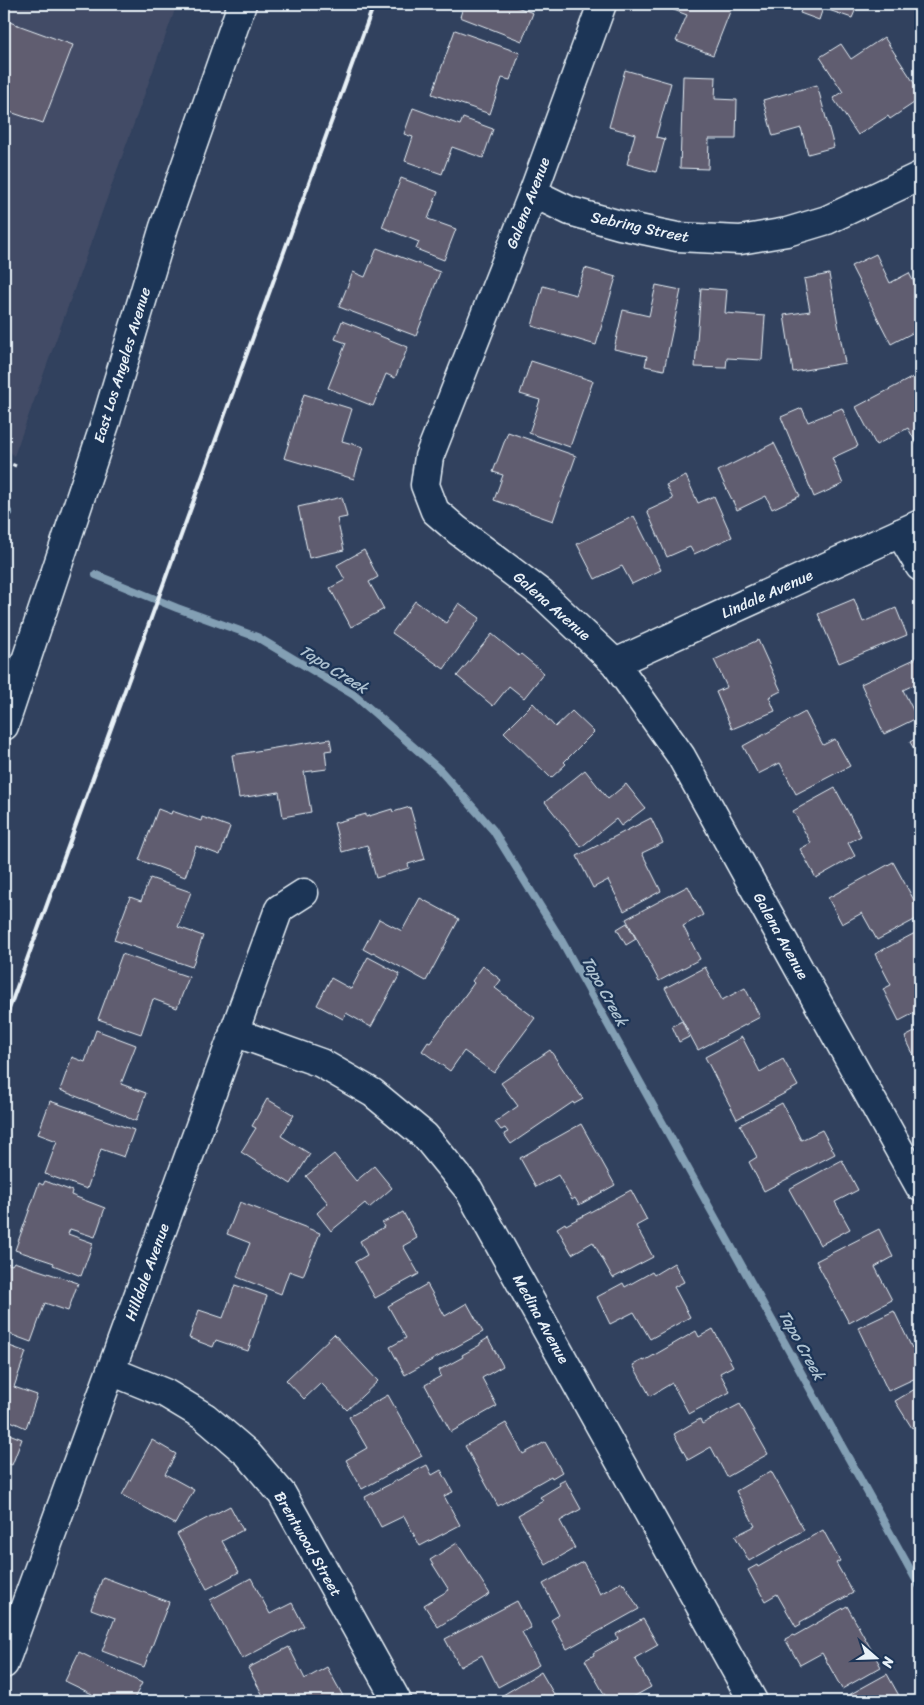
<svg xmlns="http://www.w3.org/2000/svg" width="924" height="1705" font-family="Sriracha,sans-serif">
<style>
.built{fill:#424c66}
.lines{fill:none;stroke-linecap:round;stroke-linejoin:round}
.stream{stroke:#839fb4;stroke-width:8}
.building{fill:#615d70;stroke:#e8f1f8}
.minor-casing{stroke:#e8f1f8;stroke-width:31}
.major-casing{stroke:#e8f1f8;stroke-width:31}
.path{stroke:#e8f1f8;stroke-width:3;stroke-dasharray:5 4;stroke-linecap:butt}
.minor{stroke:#1d3557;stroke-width:28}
.major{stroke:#1d3557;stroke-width:28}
.rail{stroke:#e8f1f8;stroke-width:4}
.labels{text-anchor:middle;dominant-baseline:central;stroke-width:4.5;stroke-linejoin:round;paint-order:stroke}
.street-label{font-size:15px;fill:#e8f1f8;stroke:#1d3557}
.water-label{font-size:16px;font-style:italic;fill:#adc1d0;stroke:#1d3557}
</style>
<rect width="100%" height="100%" fill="#31415e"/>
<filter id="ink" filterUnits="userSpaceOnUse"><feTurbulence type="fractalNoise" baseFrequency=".02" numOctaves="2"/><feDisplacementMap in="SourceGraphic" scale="10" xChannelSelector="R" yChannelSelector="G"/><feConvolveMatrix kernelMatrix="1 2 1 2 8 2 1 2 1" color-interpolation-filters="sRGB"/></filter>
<g filter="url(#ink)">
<path class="built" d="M4,4h173l-163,452 -10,-12z"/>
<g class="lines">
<g class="stream">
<path d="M4,507l5,6"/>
<path d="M96,575l81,33 80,29 97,58 85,74 54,61 67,108 360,649"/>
</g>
</g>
<g class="building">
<path d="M464,4h45l24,9 -11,28 -62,-24z"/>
<path d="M658,4h75l-20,51 -37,-14 11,-26z"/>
<path d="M803,4h6l14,4 -4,12 -19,-7z"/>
<path d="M811,4h47l-6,14z"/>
<path d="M4,20l69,25 -30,78 -39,-13z"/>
<path d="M455,30l65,23 -10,27 -8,-2 -12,36 -58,-20z"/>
<path d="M884,37l36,55v7l-30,20 -2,-3 -30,19 -25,-37 10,-6 -23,-35 21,-13 10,15z"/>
<path d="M625,70l46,13 -15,54 9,2 -9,33 -29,-8 8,-30 -26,-7z"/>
<path d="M683,76l33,1 -1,22 22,1 -1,39h-27l-1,30 -28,-1z"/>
<path d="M817,85l17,62 -26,7 -7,-26 -28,8 -10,-36z"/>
<path d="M413,108l47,17 3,-7 30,11 -10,29 -31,-11 -10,27 -37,-13 8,-24 -9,-3z"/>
<path d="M401,178l37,14 -10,27 28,10 -12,31 -28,-11 3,-7 -37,-15z"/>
<path d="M377,248l63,24 -24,64 -77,-29 14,-35 12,5z"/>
<path d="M876,254l14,29 19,-10 11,21v35l-29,15 -40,-78z"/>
<path d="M585,268l31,9 -20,68 -64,-19 11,-40 33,9z"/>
<path d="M829,274l16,89 -52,9 -9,-57 26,-4 -6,-32z"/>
<path d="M656,285l25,5 -17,80 -19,-4 2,-10 -33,-7 9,-39 26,6z"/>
<path d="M701,288l26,2 -2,23 40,3 -3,44 -35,-2 -1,10 -31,-1z"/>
<path d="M342,321l66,26 -13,31 -9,-4 -13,32 -45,-18 18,-45 -11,-4z"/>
<path d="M531,361l62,20 -23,66 -41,-14 11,-33 -20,-6z"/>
<path d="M915,376l5,9v65l-12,-22 -32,17 -20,-38z"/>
<path d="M304,394l48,15 -10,32 21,6 -9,32 -70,-21z"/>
<path d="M802,408l6,14 34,-14 16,38 -26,12 11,26 -29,13 -33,-80z"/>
<path d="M508,432l68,24 -23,65 -59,-21 9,-25 -10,-3z"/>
<path d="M774,443l26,53 -28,13 -6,-13 -29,14 -19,-39z"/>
<path d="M686,476l12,27 16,-7 18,41 -38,17 -4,-7 -23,10 -20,-46 26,-12 -7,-14z"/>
<path d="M342,497l5,20 -10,2 7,31 -35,8 -11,-51z"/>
<path d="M634,516l27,54 -29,14 -10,-18 -27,13 -18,-35z"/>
<path d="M364,550l14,27 -9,5 15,27 -33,18 -21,-39 15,-8 -8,-15z"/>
<path d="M854,599l9,23 33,-14 11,27 -68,28 -21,-49z"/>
<path d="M415,601l31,22 13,-20 21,15 -36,51 -52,-36z"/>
<path d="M492,634l27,22 2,-2 23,19 -20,25 -15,-12 -16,20 -36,-30z"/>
<path d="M758,640l23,51 -12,6 6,14 -43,18 -16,-37 11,-5 -13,-27z"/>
<path d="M919,657l1,3v22l-17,8 14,28 -33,16 -23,-50z"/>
<path d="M533,703l22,24 17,-16 22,21 -30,30 2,2 -15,14 -47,-46z"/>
<path d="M805,712l18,33 12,-6 15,27 -54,28 -16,-31 -22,11 -15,-28z"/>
<path d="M920,736v23l-10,-17z"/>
<path d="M330,739l2,11 -7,1 2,18 -23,3 7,40 -28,5 -4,-25 -40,6 -7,-43z"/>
<path d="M585,770l23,29 18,-15 19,24 -24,18 -5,-7 -35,28 -36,-45z"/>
<path d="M835,788l26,48 -13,7 7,13 -39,22 -16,-29 11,-6 -18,-32z"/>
<path d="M410,807l15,52 -17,5 1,4 -33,10 -9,-33 -25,7 -8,-29 32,-9v3l26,-8 1,3z"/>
<path d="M158,809l13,5 1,-3 29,10 1,-4 28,10 -10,28 -24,-9 -11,31 -46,-17z"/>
<path d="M651,818l12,25 -21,10 19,38 -37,20 -16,-31 -15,8 -16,-32z"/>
<path d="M893,862l27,49v6l-43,23 -15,-27 -20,11 -14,-26z"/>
<path d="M150,878l41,14 -13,35 25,9 -11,31 -78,-27 16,-43 11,4z"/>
<path d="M688,886l15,29 -20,11 17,33 -41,22 -33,-62z"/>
<path d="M420,898l39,21 -33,62 -53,-29 -1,2 -9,-5 16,-30 23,12z"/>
<path d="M627,923l9,16 -10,6 -9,-16z"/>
<path d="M917,932l3,7v71l-21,11 -16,-32 8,-4 -16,-31z"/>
<path d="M122,954l67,23 -12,31 -24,-9 -12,35 -43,-15z"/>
<path d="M368,957l32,17 -29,53 -25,-14 -3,6 -26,-14 14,-27 20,11z"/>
<path d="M483,966l18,14 -6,8 40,30 -41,55 -30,-22 -14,20 -28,-20 6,-9 2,1 44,-60 -2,-2z"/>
<path d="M705,967l17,33 23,-12 15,29 -62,33 -33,-62z"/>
<path d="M682,1021l7,16 -10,5 -7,-16z"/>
<path d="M920,1029v36l-1,1 -14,-29z"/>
<path d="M96,1030l40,15 -15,39 25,9 -10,28 -10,-4v-1l-66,-26 12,-33 13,5z"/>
<path d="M742,1037l18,35 23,-13 15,27 -61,33 -32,-62z"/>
<path d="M550,1050l33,49 -9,5 -1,-2 -62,42 -7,-10 4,-2 -3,-4 -4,2 -6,-8 23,-16 -17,-23z"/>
<path d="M267,1099l27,16 -13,21 29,18 -19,30 -50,-32 15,-24 -4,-2z"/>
<path d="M50,1101l84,29 -10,27 -23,-8 -14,40 -42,-15 12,-33 -19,-7z"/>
<path d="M782,1103l19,37 21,-10 13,24 -71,37 -15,-29 8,-5 -17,-32z"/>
<path d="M581,1124l34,61 -36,20 -4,-7 -3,2 -14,-25 -22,12 -16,-29z"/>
<path d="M334,1154l22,27 18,-15 18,22 -23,20 -4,-5 -34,28 -14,-18 11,-10 -22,-27z"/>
<path d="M842,1160l16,30 -23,12 15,27 -30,16 -31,-56z"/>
<path d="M45,1181l27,10 -1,4 34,13 -10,29 -25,-8 -2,5 25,9 -12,33 -28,-11 1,-2 -39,-13 24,-67 4,2z"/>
<path d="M631,1190l16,30 -11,6 17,31 -40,21 -20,-36 -21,12 -15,-26 8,-5 1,2z"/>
<path d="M240,1202l80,31 -17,43 -14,-5 -8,23 -44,-17 13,-34 -23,-9z"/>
<path d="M403,1212l14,26 -14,8 16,28 -44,24 -20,-36 12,-7 -7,-14 24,-14 -2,-4z"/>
<path d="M879,1229l14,28 -18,10 17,33 -43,23 -33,-62z"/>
<path d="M4,1262l8,3 2,-3 64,21 -10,28 -23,-8 -14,39 -27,-10z"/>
<path d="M674,1263l10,19 -10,5 16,30 -40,22 -16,-27 -24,12 -13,-27 26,-14 2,4 27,-15 2,3z"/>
<path d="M427,1284l18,32 22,-13 16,29 -78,43 -15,-28 16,-9 -18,-32z"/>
<path d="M235,1285l32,11 -19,55 -32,-11 -3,7 -24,-9 10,-28 24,8z"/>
<path d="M894,1311l18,37 8,-5v33l-32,15 -30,-63z"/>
<path d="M713,1329l20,37 -13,7 10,19 -41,22 -17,-31 -22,13 -17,-31 10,-5 1,1 52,-30 3,6z"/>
<path d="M334,1334l44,47 -31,29 -26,-27 -17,16 -18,-19z"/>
<path d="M488,1338l15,28 -21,12 15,28 -46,26 -26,-47 16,-9 -2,-6 24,-13 -1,-2 18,-10v-2z"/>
<path d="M4,1344l22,8 -12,35 23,8 -11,33 -22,-10z"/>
<path d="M920,1386v44l-3,-5 -5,3 -17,-27z"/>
<path d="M388,1395l34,61 -60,33 -16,-29 21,-12 -18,-31z"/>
<path d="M740,1404l28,50 -41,23 -16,-30 -23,13 -14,-26 26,-15 2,5z"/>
<path d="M506,1423l17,31 22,-12 17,30 -10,6 -1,-2 -53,30 -33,-60z"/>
<path d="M4,1432l18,7 -10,26 -8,-3z"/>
<path d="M152,1440l24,14 -11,20 29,16 -19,34 -53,-29z"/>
<path d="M427,1465l5,10 9,-5 12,22 -9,4 16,29 -40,21 -16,-30 -23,11 -16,-30z"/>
<path d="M771,1471l33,59 -55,31 -14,-25 20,-10 -19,-35z"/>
<path d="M565,1480l16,29 -21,12 15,27 -29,17 -28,-50 25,-14 -3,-4 20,-12 -1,-2z"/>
<path d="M230,1506l13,24 -21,11 17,31 -32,17 -30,-55z"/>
<path d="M823,1530l17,31 -4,2 17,30 -53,29 1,2 -5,3 -19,-33 -12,7 -17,-31 9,-5 1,2z"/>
<path d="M457,1543l33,51 -52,33 -14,-22 25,-15 -19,-30z"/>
<path d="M583,1562l17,32 22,-12 1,3 1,-1 15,25 -72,40 -16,-29 8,-5 -16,-31z"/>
<path d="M103,1577l66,25 -25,65 -42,-16 13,-33 -24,-9z"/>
<path d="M251,1578l19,36 22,-11 12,23 -62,33 -32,-59z"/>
<path d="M517,1601l14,27 -9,4 17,33 -41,22 -16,-32 -22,12 -15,-28z"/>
<path d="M847,1606l34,61 -39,22 -20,-36 -22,12 -15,-26 8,-4 1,1z"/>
<path d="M643,1619l15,26 -23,13 16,29 -25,14h-18l-23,-41 9,-5 -1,-2 25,-14 -2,-5z"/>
<path d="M289,1647l16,32 22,-12 16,29 -10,5h-67l-18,-33z"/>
<path d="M79,1652l63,31 -9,18h-45l4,-7 -27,-13z"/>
<path d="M541,1672l17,29h-52l-3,-6z"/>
<path d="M887,1674l15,27h-64z"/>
<path d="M187,1694l9,7h-15z"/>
</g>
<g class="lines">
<defs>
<g id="minor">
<path d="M602,4l-69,189 -104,264 -4,28 10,26 22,19 85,64 73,69 66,93 239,431"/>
<path d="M533,193l37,18 50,14 57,12 63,3 47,-8 40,-12 93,-44"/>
<path d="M900,533l20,34"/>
<path d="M615,663l305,-139"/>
<path d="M234,1032l87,31 52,30 52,43 44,54 284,511"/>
<path d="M111,1371l54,22 40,24 42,36 35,41 115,207"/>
<path d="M4,1664l275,-755 25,-16"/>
</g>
<path id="major" d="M4,726l102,-305 58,-194 78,-223"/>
</defs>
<use href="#minor" class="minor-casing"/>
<use href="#major" class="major-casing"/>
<path class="path" d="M4,461l12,5"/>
<use href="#minor" class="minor"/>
<use href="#major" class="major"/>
<path class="rail" d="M4,1023l370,-1019"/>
</g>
</g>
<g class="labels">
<g class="street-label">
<text transform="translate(528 203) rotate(-69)">Galena Avenue</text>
<text transform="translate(640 227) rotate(12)">Sebring Street</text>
<text transform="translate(122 365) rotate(-73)">East Los Angeles Avenue</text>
<text transform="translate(767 594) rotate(-24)">Lindale Avenue</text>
<text transform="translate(552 606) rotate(41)">Galena Avenue</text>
<text transform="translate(781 936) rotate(61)">Galena Avenue</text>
<text transform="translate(147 1272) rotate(-70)">Hilldale Avenue</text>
<text transform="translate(541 1319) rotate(61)">Medina Avenue</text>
<text transform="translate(308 1544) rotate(60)">Brentwood Street</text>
</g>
<g class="water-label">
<text transform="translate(334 669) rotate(32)">Tapo Creek</text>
<text transform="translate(605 991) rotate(61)">Tapo Creek</text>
<text transform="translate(802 1345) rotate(61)">Tapo Creek</text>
</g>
</g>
<rect width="924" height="1705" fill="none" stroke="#1d3557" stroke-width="20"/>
<rect x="10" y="10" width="904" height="1685" fill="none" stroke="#e8f1f8" stroke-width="2" filter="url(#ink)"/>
<g transform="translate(876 1658) rotate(110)" stroke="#1d3557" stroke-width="4" paint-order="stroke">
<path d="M0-4L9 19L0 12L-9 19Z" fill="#e8f1f8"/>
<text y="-8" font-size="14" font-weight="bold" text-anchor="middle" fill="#e8f1f8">N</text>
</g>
</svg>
